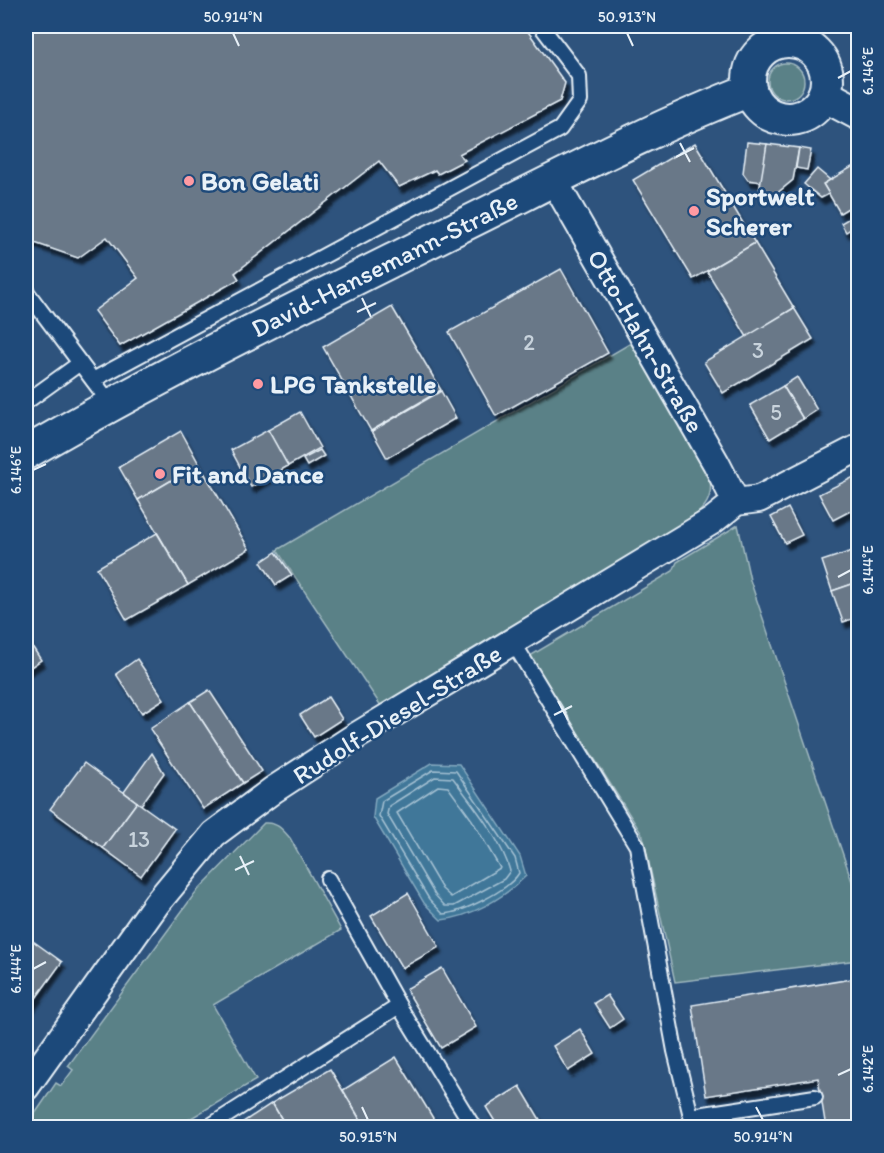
<svg xmlns="http://www.w3.org/2000/svg" width="884" height="1153" font-family="Itim,sans-serif">
<style>
.green{fill:#5a8187;stroke:#a1b9c0;stroke-width:1.5}
.water{fill:#3f7799;stroke:#83a8bf;stroke-width:1.5}
.lines{fill:none;stroke-linecap:round;stroke-linejoin:round}
.shore{stroke:#a4c0d2;stroke-width:1.5}
.building{fill:#697888;stroke:#e8f1f8;stroke-width:1.5;filter:url(#shadow)}
.service-casing{stroke:#e8f1f8;stroke-width:18}
.minor-casing{stroke:#e8f1f8;stroke-width:30}
.tertiary-casing{stroke:#e8f1f8;stroke-width:36}
.service{stroke:#1f4a7a;stroke-width:14}
.minor{stroke:#1f4a7a;stroke-width:26}
.tertiary{stroke:#1f4a7a;stroke-width:32}
.ticks{fill:none;stroke:#e8f1f8;stroke-width:2}
.poi-dot{fill:#ff9aa2;stroke:#1f4a7a;stroke-width:2}
.labels{text-anchor:middle;dominant-baseline:central;stroke-width:5;stroke-linejoin:round;paint-order:stroke}
.number-label{font-size:22px;fill:#c8d3dc}
.poi-label{font-size:26px;font-weight:bold;fill:#e8f1f8;stroke:#1f4a7a;text-anchor:start}
.street-label{font-size:26px;fill:#e8f1f8;stroke:#1f4a7a}
.neatline{fill:none;stroke:#e8f1f8;stroke-width:2}
.ticks-label{font-size:15px;text-anchor:middle;fill:#e8f1f8}
</style>
<defs>
<filter id="shadow"><feDropShadow dx="3.5" dy="6" stdDeviation="1.5" flood-color="#0009"/></filter>
</defs>
<rect width="100%" height="100%" fill="#2e537d"/>
<filter id="ink" filterUnits="userSpaceOnUse"><feTurbulence type="fractalNoise" baseFrequency=".0167" numOctaves="2"/><feDisplacementMap in="SourceGraphic" scale="12" xChannelSelector="R" yChannelSelector="G"/><feConvolveMatrix kernelMatrix="1 2 1 2 8 2 1 2 1" color-interpolation-filters="sRGB"/></filter>
<g filter="url(#ink)">
<g class="green">
<circle cx="786" cy="81" r="18"/>
<path d="M631,343l79,136c3,20 -5,29 -19,40l-310,187 -104,-156z"/>
<path d="M738,525l12,55 108,319v61l-183,22 -32,-146 -113,-180 143,-85 4,-9z"/>
<path d="M264,823c13,-1 18,6 26,15l51,92 -128,75 43,75 -80,47h-150l30,-44 5,3 12,-16 -5,-4 128,-174z"/>
</g>
<path class="water" d="M432,763l27,1 61,92 6,20c-22,22 -55,41 -85,44l-17,-17 -51,-86 2,-19z"/>
<g class="lines">
<g class="shore">
<path d="M433,770l23,1 59,87 4,15c-10,17 -57,40 -76,41l-14,-15 -50,-83 3,-15z"/>
<path d="M435,777l18,1c19,26 49,62 57,93l-6,8 -50,27h-9l-10,-11 -48,-81 2,-8z"/>
<path d="M438,786l10,1 24,33 28,48 -49,29 -9,-8 -45,-76z"/>
</g>
</g>
<g class="building">
<path d="M26,26h498l41,57 -5,18 -101,53 6,6 -27,14 -3,-4 -36,17 -20,-26 -144,112 4,6 -119,67 -26,-35 44,-33 -31,-41 -29,21 -52,-18z"/>
<path d="M747,142l20,2 -5,38 -14,-2 -5,-7z"/>
<path d="M695,143l60,100 -62,36 -60,-99z"/>
<path d="M767,144l32,4 -6,32 -17,14 -17,-2z"/>
<path d="M799,148l12,2 -4,20 -11,-2z"/>
<path d="M857,164l1,38 -18,11 -17,-29z"/>
<path d="M817,169l13,11 -7,4 6,10 -8,4 -17,-14z"/>
<path d="M858,213v11l-12,8 -5,-9z"/>
<path d="M755,243l39,65 -47,29 -40,-66z"/>
<path d="M561,269l47,84 -112,63 -47,-84z"/>
<path d="M392,307l49,83 -70,41 -48,-84z"/>
<path d="M794,308l19,31 -90,54 -19,-31z"/>
<path d="M797,377l20,33 -14,9 -20,-33z"/>
<path d="M783,386l20,33 -33,20 -20,-34z"/>
<path d="M441,391l15,27 -69,40 -15,-27z"/>
<path d="M300,412l20,36 -32,18 -20,-36z"/>
<path d="M268,430l20,36 -37,21 -20,-37z"/>
<path d="M181,431l18,33 -61,36 -19,-33z"/>
<path d="M320,450l4,6 -17,10 -4,-7z"/>
<path d="M199,464l50,85 -61,36 -50,-85z"/>
<path d="M856,476l2,6v25l-25,13 -14,-26z"/>
<path d="M788,508l14,27 -17,8 -14,-26z"/>
<path d="M157,533l31,52 -61,35 -30,-52z"/>
<path d="M858,549v33l-26,9 -10,-30z"/>
<path d="M276,552l16,23 -16,10 -15,-23z"/>
<path d="M858,582v35l-15,5 -11,-31z"/>
<path d="M26,637l15,23 -15,10z"/>
<path d="M137,659l27,40 -22,14 -26,-39z"/>
<path d="M209,690l53,81 -19,12 -53,-81z"/>
<path d="M328,697l14,22 -28,18 -14,-22z"/>
<path d="M190,702l53,81 -40,26 -53,-80z"/>
<path d="M152,753l12,20 -23,32 -17,-13z"/>
<path d="M84,763l53,39 -34,46 -53,-39z"/>
<path d="M137,802l38,27 -34,47 -38,-28z"/>
<path d="M408,893l31,54 -37,21 -31,-52z"/>
<path d="M26,936l36,26 -34,47 -2,-2z"/>
<path d="M442,968l34,59 -35,21 -35,-59z"/>
<path d="M858,978v150h-32l-8,-50 -112,18 -14,-91z"/>
<path d="M607,995l16,24 -13,9 -16,-25z"/>
<path d="M580,1029l15,25 -27,17 -15,-25z"/>
<path d="M396,1057l43,71h-74l-22,-38z"/>
<path d="M330,1069l35,59h-78l-15,-25z"/>
<path d="M520,1086l25,42h-46l-13,-21z"/>
<path d="M272,1103l15,25h-53z"/>
</g>
<g class="lines">
<defs>
<g id="service">
<path d="M26,291l54,72 -54,39"/>
<path d="M80,363l30,40"/>
<path d="M93,380l467,-251 20,-28 -1,-25 -38,-50"/>
<path d="M513,642l124,204 38,205 16,65 124,-19"/>
<path d="M328,879l71,127 75,122"/>
<path d="M207,1128l192,-122"/>
</g>
<g id="minor">
<path d="M554,181l162,282 20,39"/>
<path d="M26,1087l131,-184 57,-69 59,-44 80,-52 359,-217 24,-19 23,-3 99,-51"/>
</g>
<g id="tertiary">
<circle cx="788" cy="80" r="39"/>
<path d="M824,95l34,18"/>
<path id="s1" d="M26,453c137,-80 279,-149 421,-220 100,-49 199,-103 303,-143"/>
</g>
</defs>
<use href="#service" class="service-casing"/>
<use href="#minor" class="minor-casing"/>
<use href="#tertiary" class="tertiary-casing"/>
<use href="#service" class="service"/>
<use href="#minor" class="minor"/>
<use href="#tertiary" class="tertiary"/>
</g>
</g>
<path class="ticks" d="M233,33l6,13M627,33l6,13M838,78l13,-7M680,143l10,19M676,157l18,-9M362,298l9,19M357,312l19,-9M33,470l13,-6M838,577l13,-7M558,701l10,19M554,715l18,-9M240,856l9,19M235,870l19,-9M33,969l13,-7M838,1075l13,-6M362,1107l6,13M756,1107l7,13"/>
<g class="poi-dot">
<circle cx="189" cy="181" r="6"/>
<circle cx="694" cy="211" r="6"/>
<circle cx="258" cy="384" r="6"/>
<circle cx="160" cy="474" r="6"/>
</g>
<g class="labels">
<g class="number-label">
<text x="529" y="342">2</text>
<text x="758" y="350">3</text>
<text x="776" y="412">5</text>
<text x="139" y="839">13</text>
</g>
<g class="poi-label">
<text x="201" y="181">Bon Gelati</text>
<text x="706" y="196">Sportwelt<tspan x="706" dy="30">Scherer</tspan></text>
<text x="270" y="384">LPG Tankstelle</text>
<text x="172" y="474">Fit and Dance</text>
</g>
<g class="street-label">
<text stroke="none"><textPath href="#s1" startOffset="405">David-Hansemann-Straße</textPath></text>
<text transform="translate(646 341) rotate(60)">Otto-Hahn-Straße</text>
<text transform="translate(397 714) rotate(-32)">Rudolf-Diesel-Straße</text>
</g>
</g>
<rect width="884" height="1153" fill="none" stroke="#1f4a7a" stroke-width="66"/>
<rect x="33" y="33" width="818" height="1087" class="neatline"/>
<g class="ticks-label">
<text x="233" y="22">50.914°N</text>
<text x="627" y="22">50.913°N</text>
<text transform="translate(868 71) rotate(-90)" y="5">6.146°E</text>
<text transform="translate(16 470) rotate(-90)" y="5">6.146°E</text>
<text transform="translate(868 570) rotate(-90)" y="5">6.144°E</text>
<text transform="translate(16 969) rotate(-90)" y="5">6.144°E</text>
<text transform="translate(868 1069) rotate(-90)" y="5">6.142°E</text>
<text x="368" y="1142">50.915°N</text>
<text x="763" y="1142">50.914°N</text>
</g>
</svg>
